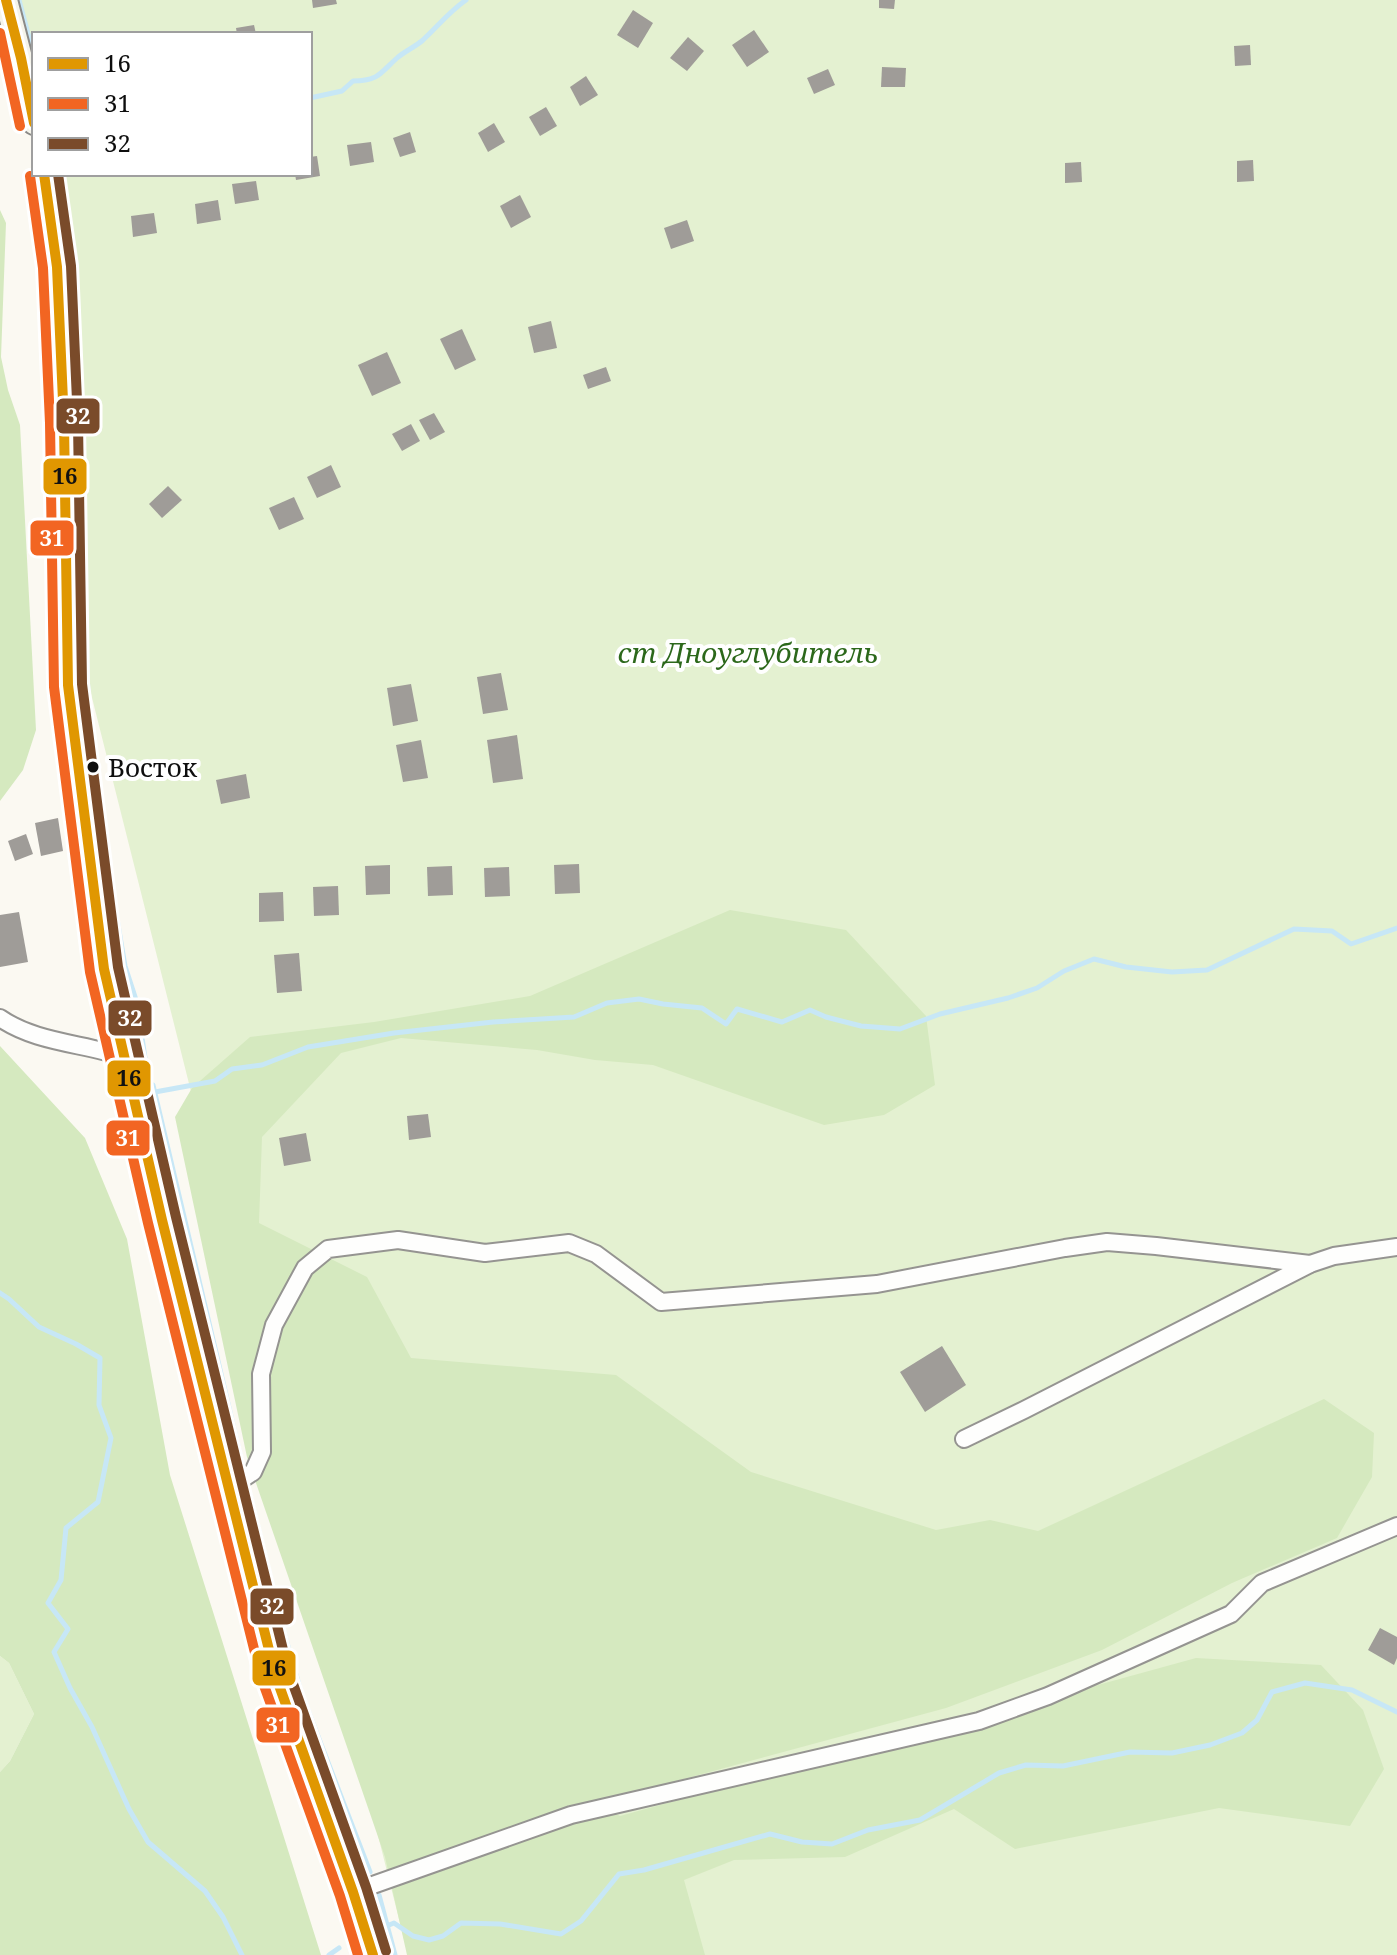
<svg xmlns="http://www.w3.org/2000/svg" width="1397" height="1955" font-family="'Noto Serif',serif">
<style>
.green{fill:#e4f1d1}
.forest{fill:#d5e9bf}
.lines{fill:none;stroke-linecap:round;stroke-linejoin:round}
.stream{stroke:#c7e7f6;stroke-width:5}
.building{fill:#9f9c98}
.street-casing{stroke:#959491;stroke-width:20}
.secondary-casing{stroke:#8b8a87;stroke-width:26}
.street{stroke:#fefefd;stroke-width:16}
.secondary{stroke:#f5f4ea;stroke-width:22}
.bus-1-casing{stroke:#fff;stroke-width:16}
.bus-2-casing{stroke:#fff;stroke-width:16}
.bus-3-casing{stroke:#fff;stroke-width:16}
.bus-1{stroke:#e09701;stroke-width:10}
.bus-2{stroke:#f26522;stroke-width:10}
.bus-3{stroke:#7a4b2a;stroke-width:10}
.bus-dot{fill:#0e0e0e;stroke:#fff;stroke-width:3}
.labels{text-anchor:middle;dominant-baseline:central;stroke-width:8;stroke-linejoin:round;paint-order:stroke}
.bus-label{font-size:26px;fill:#0e0e0e;stroke:#fff;text-anchor:start}
.park-label{font-size:28px;font-style:italic;fill:#2c681b;stroke:#fff}
.line-badge{stroke:#fff;stroke-width:3}
.badge-label{font-size:22px;text-anchor:middle;font-weight:bold;fill:#fff}
.pale-badge-label{font-size:22px;text-anchor:middle;font-weight:bold;fill:#111}
</style>
<rect width="100%" height="100%" fill="#fbf9f2"/>
<g class="green">
<path d="M10,0h1387v1955h-989l-331,-1317 -33,-464h266v-140h-276v88z"/>
<path d="M0,1656l9,7 25,51 -24,47 -10,11z"/>
</g>
<g class="forest">
<path d="M0,210l6,13 -5,134 7,33 12,35 16,305 -13,40 -23,31z"/>
<path d="M730,910l116,20 80,86 9,69 -51,30 -60,10 -171,-60 -58,-5 -58,-10 -136,-12 -60,15 -79,84 -3,86 108,54 44,81 205,17 135,97 185,58 54,-10 48,11 286,-132 50,34 -2,44 -35,61 -105,45 -130,67 -156,58 -351,95 25,13 576,-158 125,7 42,45 21,59 -34,57 -131,-18 -204,41 -61,-40 -109,48 -111,3 -50,20 21,75h-298l-22,-98 -138,-400 -72,-340 17,-29 58,-51 124,-15 156,-26z"/>
<path d="M0,1046l85,92 42,101 43,236 151,480h-321v-183l10,-11 24,-47 -25,-51 -9,-7z"/>
</g>
<g class="lines">
<g class="stream">
<path d="M19,0l12,45"/>
<path d="M310,98l32,-7 11,-10c26,0 27,-8 44,-23 8,-7 18,-11 26,-18 15,-14 27,-29 43,-40"/>
<path d="M57,174l6,33 1,32 6,14"/>
<path d="M73,281l11,213 -1,84 5,116 21,178 16,94 12,37 8,55"/>
<path d="M153,1085l89,378"/>
<path d="M155,1092l60,-11 17,-12 30,-4 46,-18 86,-14 99,-11 81,-5 33,-14 32,-4 24,5 39,4 24,16 11,-15 45,13 28,-12 16,7 35,9 39,3 40,-15 68,-16 29,-10 27,-17 30,-12 32,8 46,5 35,-2 87,-41 38,2 19,13 46,-16"/>
<path d="M0,1293l9,6 30,28 37,17 24,14 -1,47 12,33 -13,64 -32,26 -5,52 -13,23 20,26 -14,23 16,36 22,39 37,82 19,33 57,49 18,26 19,38"/>
<path d="M250,1495l33,134 18,63 69,180"/>
<path d="M379,1895l16,60"/>
<path d="M384,1927l10,-4 19,13 16,4 14,-4 18,-13 39,1 61,10 20,-13 38,-47 25,-4 126,-36 32,8 30,2 36,-14 52,-10 79,-47 27,-8 37,1 67,-14 42,1 38,-8 32,-12 15,-13 15,-28 33,-9 47,7 45,22"/>
<path d="M329,1955l10,-7"/>
</g>
</g>
<g class="building">
<path d="M312,0h24l1,4 -24,4z"/>
<path d="M879,0h16l-1,9 -15,-1z"/>
<path d="M633,10l20,13 -15,25 -21,-13z"/>
<path d="M254,25l2,9h-19l-1,-6z"/>
<path d="M754,30l15,22 -22,15 -15,-22z"/>
<path d="M688,37l16,14 -17,20 -17,-13z"/>
<path d="M1250,45l1,20 -16,1 -1,-20z"/>
<path d="M882,67l24,1 -1,19h-24z"/>
<path d="M828,69l7,16 -21,9 -7,-16z"/>
<path d="M586,76l12,19 -18,11 -10,-19z"/>
<path d="M546,107l11,19 -17,10 -11,-19z"/>
<path d="M494,123l11,19 -17,10 -10,-19z"/>
<path d="M410,132l6,20 -16,5 -7,-19z"/>
<path d="M371,142l3,20 -24,4 -3,-21z"/>
<path d="M317,156l3,20 -24,4 -1,-6h15v-17z"/>
<path d="M1253,160l1,21 -17,1v-21z"/>
<path d="M1081,162l1,20 -17,1v-20z"/>
<path d="M256,181l3,19 -24,4 -3,-20z"/>
<path d="M520,195l11,22 -20,11 -11,-22z"/>
<path d="M218,200l3,20 -24,4 -2,-20z"/>
<path d="M154,213l3,20 -24,4 -2,-21z"/>
<path d="M687,220l7,21 -23,8 -7,-21z"/>
<path d="M551,321l6,27 -23,5 -6,-26z"/>
<path d="M462,329l14,31 -21,10 -15,-31z"/>
<path d="M387,352l14,31 -29,13 -14,-31z"/>
<path d="M606,367l5,14 -23,8 -5,-14z"/>
<path d="M434,413l11,19 -15,8 -11,-20z"/>
<path d="M411,424l9,17 -18,10 -10,-17z"/>
<path d="M331,465l10,22 -24,11 -10,-21z"/>
<path d="M168,486l14,14 -20,18 -13,-14z"/>
<path d="M294,497l10,22 -25,11 -10,-22z"/>
<path d="M501,673l7,37 -25,4 -6,-37z"/>
<path d="M411,684l7,37 -25,5 -6,-38z"/>
<path d="M517,735l6,44 -30,4 -6,-43z"/>
<path d="M421,740l7,38 -25,4 -7,-37z"/>
<path d="M246,774l4,24 -29,6 -5,-24z"/>
<path d="M58,818l5,33 -22,5 -6,-33z"/>
<path d="M26,834l7,20 -18,7 -7,-20z"/>
<path d="M579,864l1,29 -25,1 -1,-29z"/>
<path d="M390,865v29l-24,1 -1,-29z"/>
<path d="M452,866l1,29 -25,1 -1,-29z"/>
<path d="M509,867l1,29 -25,1 -1,-29z"/>
<path d="M338,886l1,29 -25,1 -1,-29z"/>
<path d="M283,892l1,29 -25,1v-29z"/>
<path d="M19,912l9,50 -28,5v-52z"/>
<path d="M299,953l3,38 -25,2 -3,-38z"/>
<path d="M428,1114l3,23 -22,3 -2,-24z"/>
<path d="M306,1133l5,28 -27,5 -5,-28z"/>
<path d="M942,1346l24,39 -41,27 -25,-40z"/>
<path d="M1380,1628l17,9v21l-3,7 -26,-15z"/>
</g>
<g class="lines">
<defs>
<g id="street">
<path d="M0,1018c36,25 83,25 124,39"/>
<path d="M964,1439l60,-29 286,-146 24,-8 63,-9"/>
<path d="M229,1488l24,-16 9,-20 -1,-78 13,-49 31,-57 23,-19 70,-9 87,13 84,-10 27,11 65,48 216,-18 188,-36 42,-6 49,4 154,18"/>
<path d="M353,1892l218,-77 408,-94 69,-25 183,-82 31,-31 135,-57"/>
</g>
<g id="secondary">
<path d="M6,0l15,58 13,65"/>
<path d="M44,174l13,93 7,156 4,262 36,284 58,251 113,454 78,218 20,63"/>
</g>
</defs>
<use href="#street" class="street-casing"/>
<use href="#secondary" class="secondary-casing"/>
<use href="#street" class="street"/>
<use href="#secondary" class="secondary"/>
<defs>
<g id="bus-1">
<path d="M6,0l15,58 13,65"/>
<path d="M44,174l13,93 7,156 4,262 36,284 58,251 113,454 78,218 20,63"/>
</g>
<g id="bus-2">
<path d="M0,33l20,93"/>
<path d="M30,176l13,92 7,155 4,264 36,285 58,251 113,454 79,219 18,59"/>
</g>
<path id="bus-3" d="M58,174l13,92 7,157 4,261 36,283 58,250 112,453 78,217 20,64"/>
</defs>
<use href="#bus-1" class="bus-1-casing"/>
<use href="#bus-2" class="bus-2-casing"/>
<use href="#bus-3" class="bus-3-casing"/>
<use href="#bus-1" class="bus-1"/>
<use href="#bus-2" class="bus-2"/>
<use href="#bus-3" class="bus-3"/>
</g>
<circle class="bus-dot" cx="93" cy="767" r="7"/>
<g class="labels">
<g class="bus-label">
<text x="108" y="767">Восток</text>
</g>
<g class="park-label">
<text x="748" y="652">ст Дноуглубитель</text>
</g>
</g>
<g class="line-badge">
<rect x="55" y="397" width="46" height="38" rx="8" fill="#7a4b2a"/>
<rect x="42" y="457" width="46" height="39" rx="8" fill="#e09701"/>
<rect x="29" y="519" width="46" height="38" rx="8" fill="#f26522"/>
<rect x="107" y="999" width="46" height="38" rx="8" fill="#7a4b2a"/>
<rect x="106" y="1059" width="46" height="39" rx="8" fill="#e09701"/>
<rect x="105" y="1119" width="46" height="38" rx="8" fill="#f26522"/>
<rect x="249" y="1587" width="46" height="39" rx="8" fill="#7a4b2a"/>
<rect x="251" y="1649" width="46" height="38" rx="8" fill="#e09701"/>
<rect x="255" y="1706" width="46" height="38" rx="8" fill="#f26522"/>
</g>
<g class="badge-label">
<text x="78" y="424">32</text>
<text x="52" y="546">31</text>
<text x="130" y="1026">32</text>
<text x="128" y="1146">31</text>
<text x="272" y="1614">32</text>
<text x="278" y="1733">31</text>
</g>
<g class="pale-badge-label">
<text x="65" y="484">16</text>
<text x="129" y="1086">16</text>
<text x="274" y="1676">16</text>
</g>
<rect x="32" y="32" width="280" height="144" fill="#ffffff" stroke="#9f9f9f" stroke-width="2"/>
<rect x="48" y="58" width="40" height="12" fill="#e09701" stroke="#9f9f9f" stroke-width="2"/>
<text x="104" y="72" font-size="24" fill="#0e0e0e">16</text>
<rect x="48" y="98" width="40" height="12" fill="#f26522" stroke="#9f9f9f" stroke-width="2"/>
<text x="104" y="112" font-size="24" fill="#0e0e0e">31</text>
<rect x="48" y="138" width="40" height="12" fill="#7a4b2a" stroke="#9f9f9f" stroke-width="2"/>
<text x="104" y="152" font-size="24" fill="#0e0e0e">32</text>
</svg>
